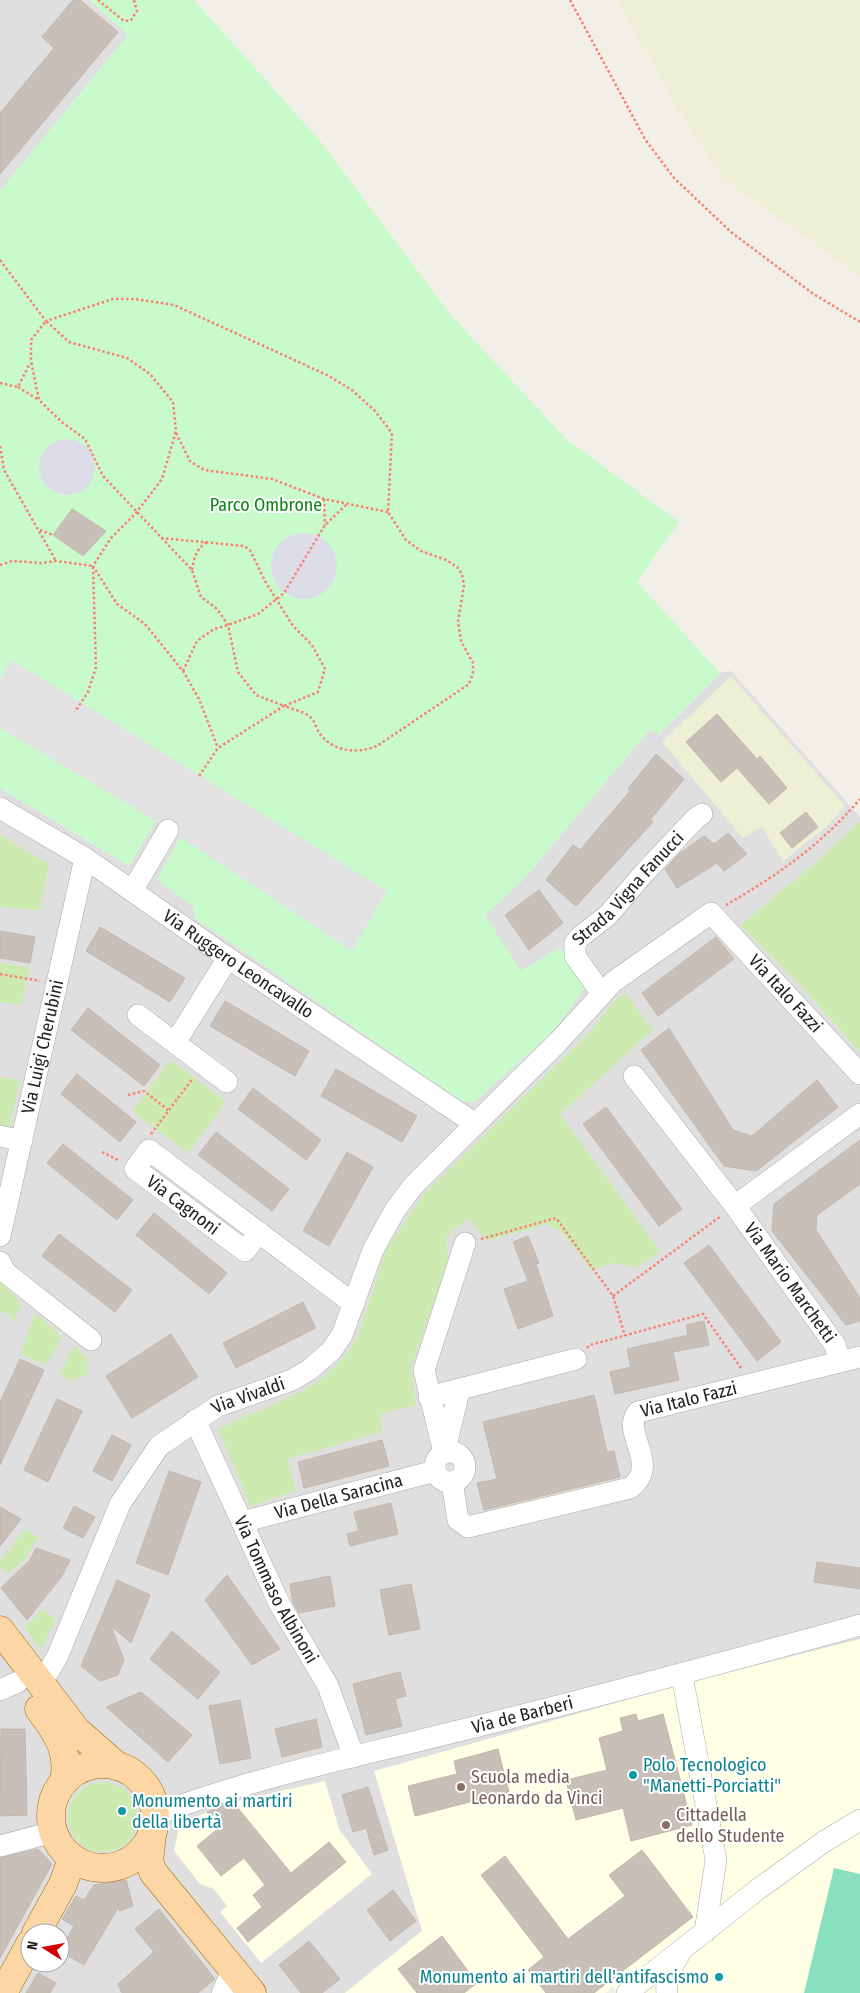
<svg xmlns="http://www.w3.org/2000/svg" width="860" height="1993" font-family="'Fira Sans Condensed',sans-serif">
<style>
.residential{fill:#e0dfdf;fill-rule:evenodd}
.education{fill:#ffffe5}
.farmland{fill:#eef0d5}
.grass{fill:#cdebb0}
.park{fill:#c8facc}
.pitch{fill:#88e0be}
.parking{fill:#e2e2e2}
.plaza{fill:#dddde8}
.building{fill:#c7bfb8;stroke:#c4b6ab}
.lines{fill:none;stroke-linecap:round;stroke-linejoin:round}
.minor-casing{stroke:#a9a9a9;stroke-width:22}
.major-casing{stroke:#a06b00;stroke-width:29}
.path{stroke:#fa8072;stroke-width:2.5;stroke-dasharray:2.5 2.5;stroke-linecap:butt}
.minor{stroke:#fff;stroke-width:21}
.major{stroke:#fcd6a4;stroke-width:28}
.culture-dot{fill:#0f9aa8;stroke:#fff;stroke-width:2}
.education-dot{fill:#8d6e63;stroke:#fff;stroke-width:2}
.labels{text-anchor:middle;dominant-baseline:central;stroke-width:4;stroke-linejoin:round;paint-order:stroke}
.park-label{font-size:18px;fill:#0c8416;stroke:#fff}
.street-label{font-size:18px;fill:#222;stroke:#fff}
.culture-label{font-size:18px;fill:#0d838f;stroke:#fff;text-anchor:start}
.education-label{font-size:18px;fill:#785e54;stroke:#fff;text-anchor:start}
</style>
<rect width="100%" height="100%" fill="#f2efe9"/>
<g class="residential">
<path d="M0,0h90l38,35 -128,156z"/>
<path d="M12,660l375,231 -194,15 3,13 267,183h11l77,-69 33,-44 -63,-17 -37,-57 39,-35 128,-152 8,7 61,-62 11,-2 129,146v4l-40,38 -80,66 60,60 60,67v587l-184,47 -254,245 -77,62h-345v-1205l129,78 27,-45 -156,-93v-50zM827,826l-44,35 -21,-34zM30,1933h30v30h-30z"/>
</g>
<g class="education">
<path d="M860,1639v354h-243l-4,-6 -8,6h-260l77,-62 -48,-160 302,-85z"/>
<path d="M325,1781l14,48 33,45 -111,89 -41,-51 7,-6 -13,-17 -14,-5 -26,-33 6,-28 53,-21z"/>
</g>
<g class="farmland">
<path d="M617,0h243v276l-136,-97 -38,-56z"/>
<path d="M731,676l114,130 -18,20 -44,35 -21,-34 -19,11 -81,-96z"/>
</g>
<g class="grass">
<path d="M860,821v231l-60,-67 -60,-60 80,-66z"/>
<path d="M0,835l49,29 -10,47 -39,-5z"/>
<path d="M0,963l30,5 -9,37 -21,-3z"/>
<path d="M625,993l28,37 -93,84 100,137 -23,17 -24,-5 -22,7 -30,-39 -8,-2 -6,-5 -60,17 -18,-23 -23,19 2,24 -37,107 5,37 -36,9 2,18 -95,27 9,31 -45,17 -33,-78 86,-39 21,-14 21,-21 12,-19 29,-89 37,-53 164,-160 29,-36z"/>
<path d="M171,1060l55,42 -38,51 -56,-42z"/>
<path d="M0,1077l20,3 -10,47 -10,-2z"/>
<path d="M0,1281l21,23 -7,18 -5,-8 -9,-3z"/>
<path d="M35,1313l27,24 -16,28 -26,-11z"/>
<path d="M74,1346l13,11 1,17 -17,7 -11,-7z"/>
<path d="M24,1529l14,8 -12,21 -18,16 -8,-7v-4z"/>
<path d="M43,1609l13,11 -15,29 -17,-22z"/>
<circle cx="103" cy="1817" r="35"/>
</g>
<g class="park">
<path d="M90,0h104l127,142 129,172 116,125 113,83 -42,60 83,91 -62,62 -8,-6 -127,151 -38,35 36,56 39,-24 24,42 -33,44 -77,69h-11l-267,-183 -3,-13 -36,-26 23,-43 172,114 34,-60 -374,-231 -12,18v-487l128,-156z"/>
<path d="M0,728l156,93 -27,45 -129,-78z"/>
</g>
<path class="pitch" d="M834,1868l26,6v119h-56z"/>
<path class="parking" d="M12,660l375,231 -35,60 -196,-130 -156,-93v-50z"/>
<g class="plaza">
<circle cx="67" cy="467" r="28"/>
<circle cx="304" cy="566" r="33"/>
</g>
<g class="building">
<path d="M73,0h7l38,32 -118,142v-61l54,-65 -12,-11z"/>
<path d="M72,509l34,22 -23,25 -30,-21z"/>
<path d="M717,714l40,45 3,-3 27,32 -18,16 -32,-36 -16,14 -35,-40z"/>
<path d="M656,754l28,25 -34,41 3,2 -77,84 -30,-26 27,-35 7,5 50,-59 -2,-2z"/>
<path d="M806,812l12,15 -26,21 -12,-15z"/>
<path d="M728,833l19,21 -23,17 -7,-8 -40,25 -12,-19 15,-16 24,-17 10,8z"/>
<path d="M539,890l24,33 -34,27 -24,-35z"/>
<path d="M100,927l85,51 -15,24 -84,-51z"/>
<path d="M0,931l35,6 -5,26 -30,-5z"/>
<path d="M716,937l18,22 -76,57 -16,-23z"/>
<path d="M225,1001l84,50 -14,25 -85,-50z"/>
<path d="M88,1008l72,57 -16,21 -73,-56z"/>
<path d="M669,1028l64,102 19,6 65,-56 21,27 -82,64 -32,-5 -83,-116z"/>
<path d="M336,1069l81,47 -15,26 -81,-46z"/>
<path d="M77,1074l59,48 -16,20 -59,-48z"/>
<path d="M253,1088l68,52 -15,20 -68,-51z"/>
<path d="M606,1107l76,102 -23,17 -76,-102z"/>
<path d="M216,1132l73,57 -17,22 -74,-56z"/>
<path d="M860,1140v44l-43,31 -1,15 44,68v23l-14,4 -74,-94 2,-27z"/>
<path d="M63,1144l70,56 -16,20 -70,-57z"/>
<path d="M347,1152l26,15 -44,79 -26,-15z"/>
<path d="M154,1213l73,60 -18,21 -73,-59z"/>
<path d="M59,1234l73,56 -17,22 -73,-56z"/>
<path d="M528,1236l11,27 -3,1 17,52 -35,13 -14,-40 24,-8 -15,-39z"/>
<path d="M709,1245l72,97 -24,19 -73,-98z"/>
<path d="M303,1302l13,26 -80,40 -13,-25z"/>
<path d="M704,1321l5,24 -36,7 6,28 -64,14 -5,-22 21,-5 -4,-18 61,-14 -2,-10z"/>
<path d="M171,1334l27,43 -66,41 -26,-42z"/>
<path d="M20,1359l24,11 -44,95v-63z"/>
<path d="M594,1395l13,57 7,-1 6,26 -136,33 -7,-27 20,-4 -14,-57z"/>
<path d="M57,1399l25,12 -34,71 -24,-12z"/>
<path d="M112,1435l19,10 -19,36 -19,-10z"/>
<path d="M382,1440l7,26 -85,22 -6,-26z"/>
<path d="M169,1471l32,11 -33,93 -32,-12z"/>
<path d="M391,1503l7,31 -48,12 -3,-12 12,-3 -5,-19z"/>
<path d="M74,1506l21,11 -12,21 -20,-10z"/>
<path d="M0,1507l21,12 -21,27z"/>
<path d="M36,1548l34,12 -8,16 -35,44 -26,-32 29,-28z"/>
<path d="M817,1562l43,6v21l-46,-7z"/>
<path d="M227,1575l53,74 -28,16 -47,-65z"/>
<path d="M330,1576l5,30 -36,7 -6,-10 -3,-19z"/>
<path d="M117,1580l33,15 -19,48 -20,-17 13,34 -6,15 -18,6 -19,-15z"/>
<path d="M411,1584l9,45 -31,6 -9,-45z"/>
<path d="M172,1631l48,41 -22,27 -48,-40z"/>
<path d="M400,1672l6,24 -11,3 7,27 -36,9 -13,-51z"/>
<path d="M141,1692l51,43 -24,27 -62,-55z"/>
<path d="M240,1700l11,58 -31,6 -11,-58z"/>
<path d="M636,1714l2,7 25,-7 29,111 -61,16 -8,-33 -47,12 -10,-40 41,-10 -8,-32 24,-7 -3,-13z"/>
<path d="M316,1719l6,28 -40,10 -7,-28z"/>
<path d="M1,1729h24l2,86 -27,1z"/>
<path d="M498,1749l11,43 -94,24 -7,-30 49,-12 -3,-13z"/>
<path d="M368,1787l20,63 -14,5 -8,-27 -13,4 -11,-37z"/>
<path d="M233,1802l58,71 38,-31 17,20 -98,80 -11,-14 25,-21 -9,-12 12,-10 -21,-27 -23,18 -24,-30 23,-19 -13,-15z"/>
<path d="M38,1849l14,15 -52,94v-100z"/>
<path d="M642,1850l51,67 -99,76h-48l-18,-23 16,-13 -63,-82 24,-19 63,83 57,-43 -16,-21z"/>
<path d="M126,1880l7,26 -13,5 -2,-3 -34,57 -24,-14 14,-25 -12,-7 14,-23 8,4 10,-15z"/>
<path d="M393,1890l23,31 -26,20 -23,-31z"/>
<path d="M159,1909l56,70 -17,14h-76l-4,-9 36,-32 -19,-23z"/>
<path d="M442,1936l35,47 -13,10h-47l-19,-24z"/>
<path d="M309,1941l31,38 -18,14h-21l-22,-28z"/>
<path d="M38,1973l18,10 -6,10h-24z"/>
</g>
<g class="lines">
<defs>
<g id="minor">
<path id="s1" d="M0,808l85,50 143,100 246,165"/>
<path d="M132,891l36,-61"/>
<path id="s2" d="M602,994l-27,-38v-13l5,-6 28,-22 37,-43 51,-54 6,-4"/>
<path d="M138,1015l89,67"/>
<path d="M175,1043l53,-85"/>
<path id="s3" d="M634,1076l101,130 100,139 5,17"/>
<path d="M0,1136l22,5"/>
<path d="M735,1206l125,-92"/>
<path d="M259,1232l-14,19 -110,-82 14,-19 205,154"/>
<path id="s4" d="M0,1236l85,-378"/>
<path d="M0,1262l5,10 86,68"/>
<path d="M429,1397l147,-38"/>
<path id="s5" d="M195,1420l85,185 48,81 26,71"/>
<path d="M445,1450l14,-59"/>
<circle cx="450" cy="1467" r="15"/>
<path d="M444,1453l-20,-83 41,-127"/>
<path id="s6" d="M452,1482l6,38 10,7 162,-39c32,-24 -10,-55 8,-76l222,-55"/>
<path id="s7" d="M242,1522l193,-51"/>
<path d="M682,1675l34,185 -11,72"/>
<path id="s8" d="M39,1681l10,-10 9,-16 62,-151 39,-58 59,-40 74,-26 17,-10 22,-19 11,-16 31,-85 22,-40 18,-24 145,-144 55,-60 98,-69 149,161"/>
<path d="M0,1690l18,-8"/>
<path id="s9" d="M155,1815c93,-36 195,-57 291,-81 139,-34 277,-71 414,-109"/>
<path d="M0,1846l53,-14"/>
<path d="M222,1993l11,-24"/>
<path d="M627,1993l130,-103 68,-49 35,-21"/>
<path d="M667,1993c-2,-15 5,-26 12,-38"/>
</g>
<g id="major">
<path d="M0,1630l77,101 40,35"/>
<path d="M39,1709c18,23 31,43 25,73"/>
<circle cx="103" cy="1816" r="52"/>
<path d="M152,1834l-3,27 4,11 99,121"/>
<path d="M36,1933l27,-49 9,-25"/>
<path d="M3,1993l27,-49"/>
</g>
</defs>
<use href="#minor" class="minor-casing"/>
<use href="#major" class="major-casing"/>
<g class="path">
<path d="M98,0l26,21 7,-1 6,-9 -3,-11"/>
<path d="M570,0l75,139 29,39 57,54 81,61 48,29"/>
<path d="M0,260l46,61 67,-22h22l39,6 153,70 25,15 23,21 17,22 -4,79 18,28 15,11 25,9 11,7 5,7 2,11 -6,37 3,19 12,22v10l-4,11 -92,62c-20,8 -43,6 -57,-12 -4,-5 -5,-14 -10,-17 -7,-6 -18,-8 -26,-11l-66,42 -19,28"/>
<path d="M0,383l18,4 12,-24"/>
<path d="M18,387l21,13"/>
<path d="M176,433l14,28 14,9 68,9 52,20 64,13"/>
<path d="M0,446l4,24 52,91"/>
<path d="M324,499l1,26"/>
<path d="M40,530l13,5"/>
<path d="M161,538l83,8 6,4 15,31 28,45 19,19 13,24 -7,23 -34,14 -28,-11 -18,-23 -10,-47 -11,-16 -16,-12 -9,-27 -89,-94 -18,-37 -22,-16 -24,-23 -8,-39v-21l15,-19 23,21 58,16 23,16 23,28 3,29 -14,48 -26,34 -25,25 -18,28 24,38 28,20 38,47 16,28 19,49"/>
<path d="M0,565l12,-4 29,2 15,-2 37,5 3,101 -8,25 -13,20"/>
<path d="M192,570c2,-12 4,-21 15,-28"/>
<path d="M183,671l14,-30 17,-12 14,-4 30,-11 26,-21 41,-68 22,-21"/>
<path d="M726,905c52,-30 95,-60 134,-106"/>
<path d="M0,974l40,7"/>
<path d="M128,1095l16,-4 24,19"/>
<path d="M151,1134l42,-56"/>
<path d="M102,1152l18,9"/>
<path d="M481,1239l75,-21 57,78 12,40"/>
<path d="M613,1296l108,-80"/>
<path d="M587,1348l3,-3 113,-31 38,54"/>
</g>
<use href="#minor" class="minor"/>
<use href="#major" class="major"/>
</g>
<g class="culture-dot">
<circle cx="633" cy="1775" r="5"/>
<circle cx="122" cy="1811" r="5"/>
<circle cx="719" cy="1977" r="5"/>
</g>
<g class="education-dot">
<circle cx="461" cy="1787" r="5"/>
<circle cx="666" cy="1825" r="5"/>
</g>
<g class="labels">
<g class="park-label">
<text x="266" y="505">Parco Ombrone</text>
</g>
<g class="street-label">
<text stroke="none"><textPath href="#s2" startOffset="136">Strada Vigna Fanucci</textPath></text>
<text stroke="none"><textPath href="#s1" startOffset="285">Via Ruggero Leoncavallo</textPath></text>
<text stroke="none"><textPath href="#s8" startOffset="1165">Via Italo Fazzi</textPath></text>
<text stroke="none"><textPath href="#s4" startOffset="194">Via Luigi Cherubini</textPath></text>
<text transform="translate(183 1205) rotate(37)">Via Cagnoni</text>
<text stroke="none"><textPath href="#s3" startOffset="259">Via Mario Marchetti</textPath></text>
<text stroke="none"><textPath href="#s8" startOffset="369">Via Vivaldi</textPath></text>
<text stroke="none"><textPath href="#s6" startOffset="352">Via Italo Fazzi</textPath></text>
<text stroke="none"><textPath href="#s7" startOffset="100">Via Della Saracina</textPath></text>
<text stroke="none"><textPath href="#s5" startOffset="188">Via Tommaso Albinoni</textPath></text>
<text stroke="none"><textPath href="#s9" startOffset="381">Via de Barberi</textPath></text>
</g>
<g class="culture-label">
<text x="643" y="1765">Polo Tecnologico<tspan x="643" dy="21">"Manetti-Porciatti"</tspan></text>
<text x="132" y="1801">Monumento ai martiri<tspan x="132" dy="21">della libertà</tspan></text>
<text x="709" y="1977" text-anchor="end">Monumento ai martiri dell'antifascismo</text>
</g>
<g class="education-label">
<text x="471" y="1777">Scuola media<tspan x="471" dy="21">Leonardo da Vinci</tspan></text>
<text x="676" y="1815">Cittadella<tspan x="676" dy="21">dello Studente</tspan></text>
</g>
</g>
<g transform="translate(45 1948) rotate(281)"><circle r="24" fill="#ffffff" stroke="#a7a7a7"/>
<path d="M0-4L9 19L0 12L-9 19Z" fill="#d40000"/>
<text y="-8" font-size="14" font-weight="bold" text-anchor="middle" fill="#222222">N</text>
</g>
</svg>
